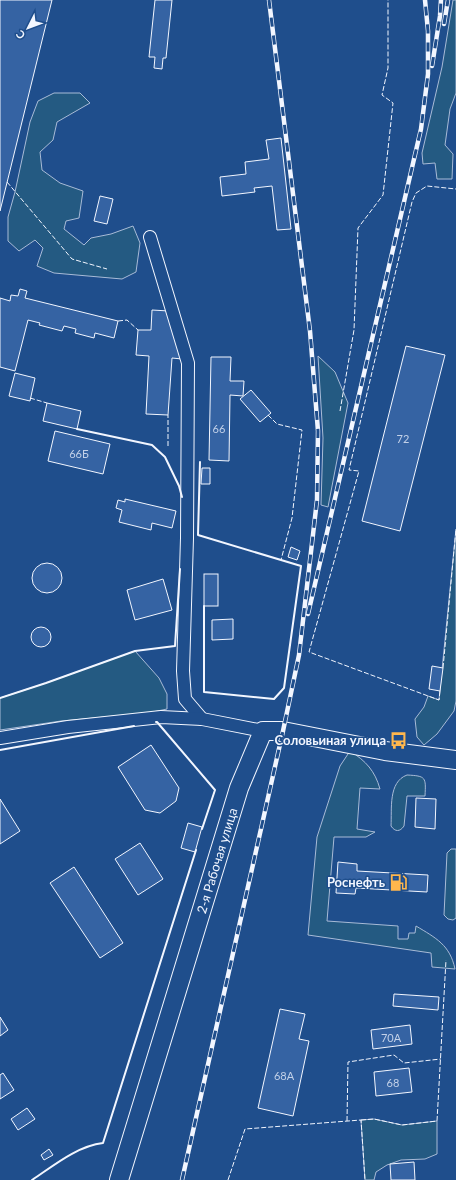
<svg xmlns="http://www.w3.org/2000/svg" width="456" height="1180" font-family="Lato,sans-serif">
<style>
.green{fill:#245a82;stroke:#a8bbd7}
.building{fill:#3563a3;stroke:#f2f6ff}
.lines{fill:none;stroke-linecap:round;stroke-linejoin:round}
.minor-casing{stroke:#f2f6ff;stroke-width:14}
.secondary-casing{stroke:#f2f6ff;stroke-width:20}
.minor{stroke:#1f4e8c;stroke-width:12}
.secondary{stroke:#1f4e8c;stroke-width:18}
.rail-casing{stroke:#f2f6ff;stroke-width:4.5}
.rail{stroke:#1f4e8c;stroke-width:3;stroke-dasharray:9;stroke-linecap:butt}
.fence{stroke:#f2f6ff;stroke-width:1;stroke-dasharray:5 2;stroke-linecap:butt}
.wall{stroke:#f2f6ff;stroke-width:2}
.labels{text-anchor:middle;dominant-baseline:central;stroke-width:3;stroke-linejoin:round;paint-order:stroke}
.number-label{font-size:11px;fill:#c3d1e8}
.poi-label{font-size:13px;font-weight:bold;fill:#f2f6ff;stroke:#1f4e8c;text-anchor:end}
.street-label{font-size:13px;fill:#f2f6ff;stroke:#1f4e8c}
</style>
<rect width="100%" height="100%" fill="#1f4e8c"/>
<g class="green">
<path d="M453,0h3v93l-6,16 -5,36 8,9 -1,25h-15l-2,-16 -12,1 -1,-11 20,-86z"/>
<path d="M54,93h26l10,10 -33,19 -4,18 -13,12 2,18 18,13 23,8 -4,27 -13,3 -2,8 20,16 7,-7 20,-4 22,-8 7,17 -4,29 -14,7 -68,-6 -17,-7 6,-18 -8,-8 -16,11 -11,-10v-24l7,-25 15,-70 8,-21z"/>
<path d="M318,356l17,16 13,31 -20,104 -7,-2 2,-67z"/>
<path d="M456,529v172l-2,10 -17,23 -13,11 -7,-8 -2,-18 9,-12 4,-11 11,4z"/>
<path d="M135,651l24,27 8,16v15l-19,4 -87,8 -61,9v-32l46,-15z"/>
<path d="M350,751c16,10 25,20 30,38l-20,-1 -3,41 18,3 -9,5h-32l-7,84 71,5v13h10l1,-6h6l1,-7c20,12 34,19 39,43l-23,-2 -1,-14 -123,-18 9,-98 23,-71z"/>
<path d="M407,775c19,1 19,2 18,21h-18l-3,30c-4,6 -9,6 -13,0 1,-17 -3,-44 16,-51z"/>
<path d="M451,849h5v69l-3,2 -5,-1 -4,-4 3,-62z"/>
<path d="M374,1119l28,6 35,-4v33l-12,5 -24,1 -14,5 -11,7 -2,8h-9l-4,-60z"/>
</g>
<g class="building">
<path d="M0,0h52l-52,211z"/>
<path d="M155,0h17l-6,58h-3l-1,11 -8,-1 1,-11h-6z"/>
<path d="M281,138l10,91 -14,1 -5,-44 -18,2 1,4 -33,4 -2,-19 26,-3 -1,-12 24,-3 -3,-19z"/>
<path d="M100,196l13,3 -6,25 -13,-3z"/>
<path d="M20,289l7,2 -2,7 93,23 -4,17 -19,-5 -1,5 -19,-5 1,-4 -12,-3 -2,5 -23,-6 1,-2 -12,-3 -13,51 -15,-4v-69l10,3 1,-6 7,1z"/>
<path d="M152,310l17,1 13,48 -10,-1 -4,57 -22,-1 3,-58 -13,-1 2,-25h13z"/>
<path d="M406,346l39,9 -45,176 -38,-10z"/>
<path d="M211,357h20l-1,24h14l-1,15 -13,-1 -1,66 -20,-1z"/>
<path d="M15,373l20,5 -5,23 -21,-5z"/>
<path d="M251,390l20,23 -11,9 -20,-23z"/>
<path d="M47,403l34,8 -4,18 -34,-8z"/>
<path d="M55,431l55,13 -7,30 -55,-13z"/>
<path d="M202,468h8v16h-9z"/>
<path d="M125,499l51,12 -4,17 -20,-5 -1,7 -32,-8 3,-12 -6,-2 2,-8 7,2z"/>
<path d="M291,547l9,4 -3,9 -9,-3z"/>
<circle cx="47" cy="578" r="15"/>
<rect x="204" y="574" width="14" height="32"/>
<path d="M163,579l9,31 -37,10 -8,-30z"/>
<path d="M233,619v20l-21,1v-20z"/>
<circle cx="41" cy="637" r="10"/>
<path d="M432,666l11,2 -3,23 -11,-2z"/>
<path d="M151,745l28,43 -3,13 -16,12 -15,-3 -27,-43z"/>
<path d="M416,798l20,1 -1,30 -20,-2z"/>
<path d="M0,799l20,32 -20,13z"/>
<path d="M188,823l14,4 -7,25 -14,-4z"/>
<path d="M140,843l23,36 -25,16 -23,-36z"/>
<path d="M338,862l19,2v7l71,4 -1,17 -71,-4 -1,6 -19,-1z"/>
<path d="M74,867l49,76 -23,15 -50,-75z"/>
<path d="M394,994l45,3 -1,13 -45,-4z"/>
<path d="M280,1009l25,5 -6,25 10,2 -16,75 -35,-8z"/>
<path d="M0,1017l8,13 -8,6z"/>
<path d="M410,1025l2,19 -39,5 -2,-19z"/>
<path d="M409,1068l3,24 -36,4 -2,-24z"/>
<path d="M3,1073l11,17 -14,9v-24z"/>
<path d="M27,1108l8,11 -17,11 -7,-11z"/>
<path d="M49,1149l4,6 -9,5 -3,-5z"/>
<path d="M414,1162l1,18h-24l-1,-16z"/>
</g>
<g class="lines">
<defs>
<g id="minor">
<path d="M150,237l38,126 -1,175 -4,133 2,28 17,20"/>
<path d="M0,738l68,-11 93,-10 41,2 61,12"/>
</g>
<g id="secondary">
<path id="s1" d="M119,1180l120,-392 24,-57h20l102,20 71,9"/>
</g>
</defs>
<use href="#minor" class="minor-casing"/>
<use href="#secondary" class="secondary-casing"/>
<use href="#minor" class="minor"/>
<use href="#secondary" class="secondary"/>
<defs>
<g id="rail">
<path d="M444,24l4,-24"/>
<path d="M432,66l8,-50 1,-16"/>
<path d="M308,614l113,-485 7,-55v-43l-3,-31"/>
<path d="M182,1180l101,-449 16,-76 18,-155 1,-69 -8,-100 -41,-331"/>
</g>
</defs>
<use href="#rail" class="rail-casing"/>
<use href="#rail" class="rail"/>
<g class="fence">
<path d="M7,182l65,77 35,10"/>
<path d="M118,321l9,-1 11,10"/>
<path d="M30,398l17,5"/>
<path d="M340,411l14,-81 4,-102 25,-33 10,-92 -11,-8 6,-27v-68"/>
<path d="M268,415l9,9 25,6 -10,88 -11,42"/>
<path d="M168,446v-31"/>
<path d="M443,668l13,-139"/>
<path d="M440,691l-1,9 -130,-48 50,-181 -10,-1 63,-268 4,-9 11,-7 29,3"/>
<path d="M361,1120l13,-1 28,6 35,-4 9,-161"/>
<path d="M347,1121l1,-59 46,-7 10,8 37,-4"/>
<path d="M228,1180l17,-51 116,-9 4,60"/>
</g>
<g class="wall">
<path d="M77,429l75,16 13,12 14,29 3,11"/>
<path d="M200,462l-2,73 103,31 -17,122 -10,11 -70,-7v-86"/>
<path d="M0,698l46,-15 89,-32 40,-5 5,-77"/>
<path d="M156,722h1l58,68 -13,39"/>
<path d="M0,750l134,-24"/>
<path d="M32,1180c21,-14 45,-34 71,-37l93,-293"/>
</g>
</g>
<defs>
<symbol id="bus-bare" viewBox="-9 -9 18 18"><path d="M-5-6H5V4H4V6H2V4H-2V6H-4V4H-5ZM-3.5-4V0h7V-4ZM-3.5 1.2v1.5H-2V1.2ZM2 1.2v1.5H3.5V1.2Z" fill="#ffb74d" stroke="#1f4e8c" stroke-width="2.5" paint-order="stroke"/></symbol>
<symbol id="fuel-bare" viewBox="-9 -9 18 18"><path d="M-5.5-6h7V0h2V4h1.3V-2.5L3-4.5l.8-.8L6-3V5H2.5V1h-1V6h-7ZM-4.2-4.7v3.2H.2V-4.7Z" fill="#ffb74d" stroke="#1f4e8c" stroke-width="2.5" paint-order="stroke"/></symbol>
</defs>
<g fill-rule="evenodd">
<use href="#bus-bare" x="386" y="728" width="25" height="25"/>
<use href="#fuel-bare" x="386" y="870" width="25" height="25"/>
</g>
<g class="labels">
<g class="number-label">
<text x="219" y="428">66</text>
<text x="403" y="438">72</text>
<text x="79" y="453">66Б</text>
<text x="391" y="1037">70А</text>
<text x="284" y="1075">68А</text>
<text x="393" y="1082">68</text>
</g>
<g class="poi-label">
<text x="386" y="740">Соловьиная улица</text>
<text x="385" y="882">Роснефть</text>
</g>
<g class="street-label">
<text stroke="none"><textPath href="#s1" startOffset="334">2-я Рабочая улица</textPath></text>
</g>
</g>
<g transform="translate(28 28) rotate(228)" stroke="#1f4e8c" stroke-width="3" paint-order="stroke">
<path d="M0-3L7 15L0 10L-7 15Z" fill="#f2f6ff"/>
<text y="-6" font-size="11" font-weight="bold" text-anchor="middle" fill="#f2f6ff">С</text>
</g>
</svg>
